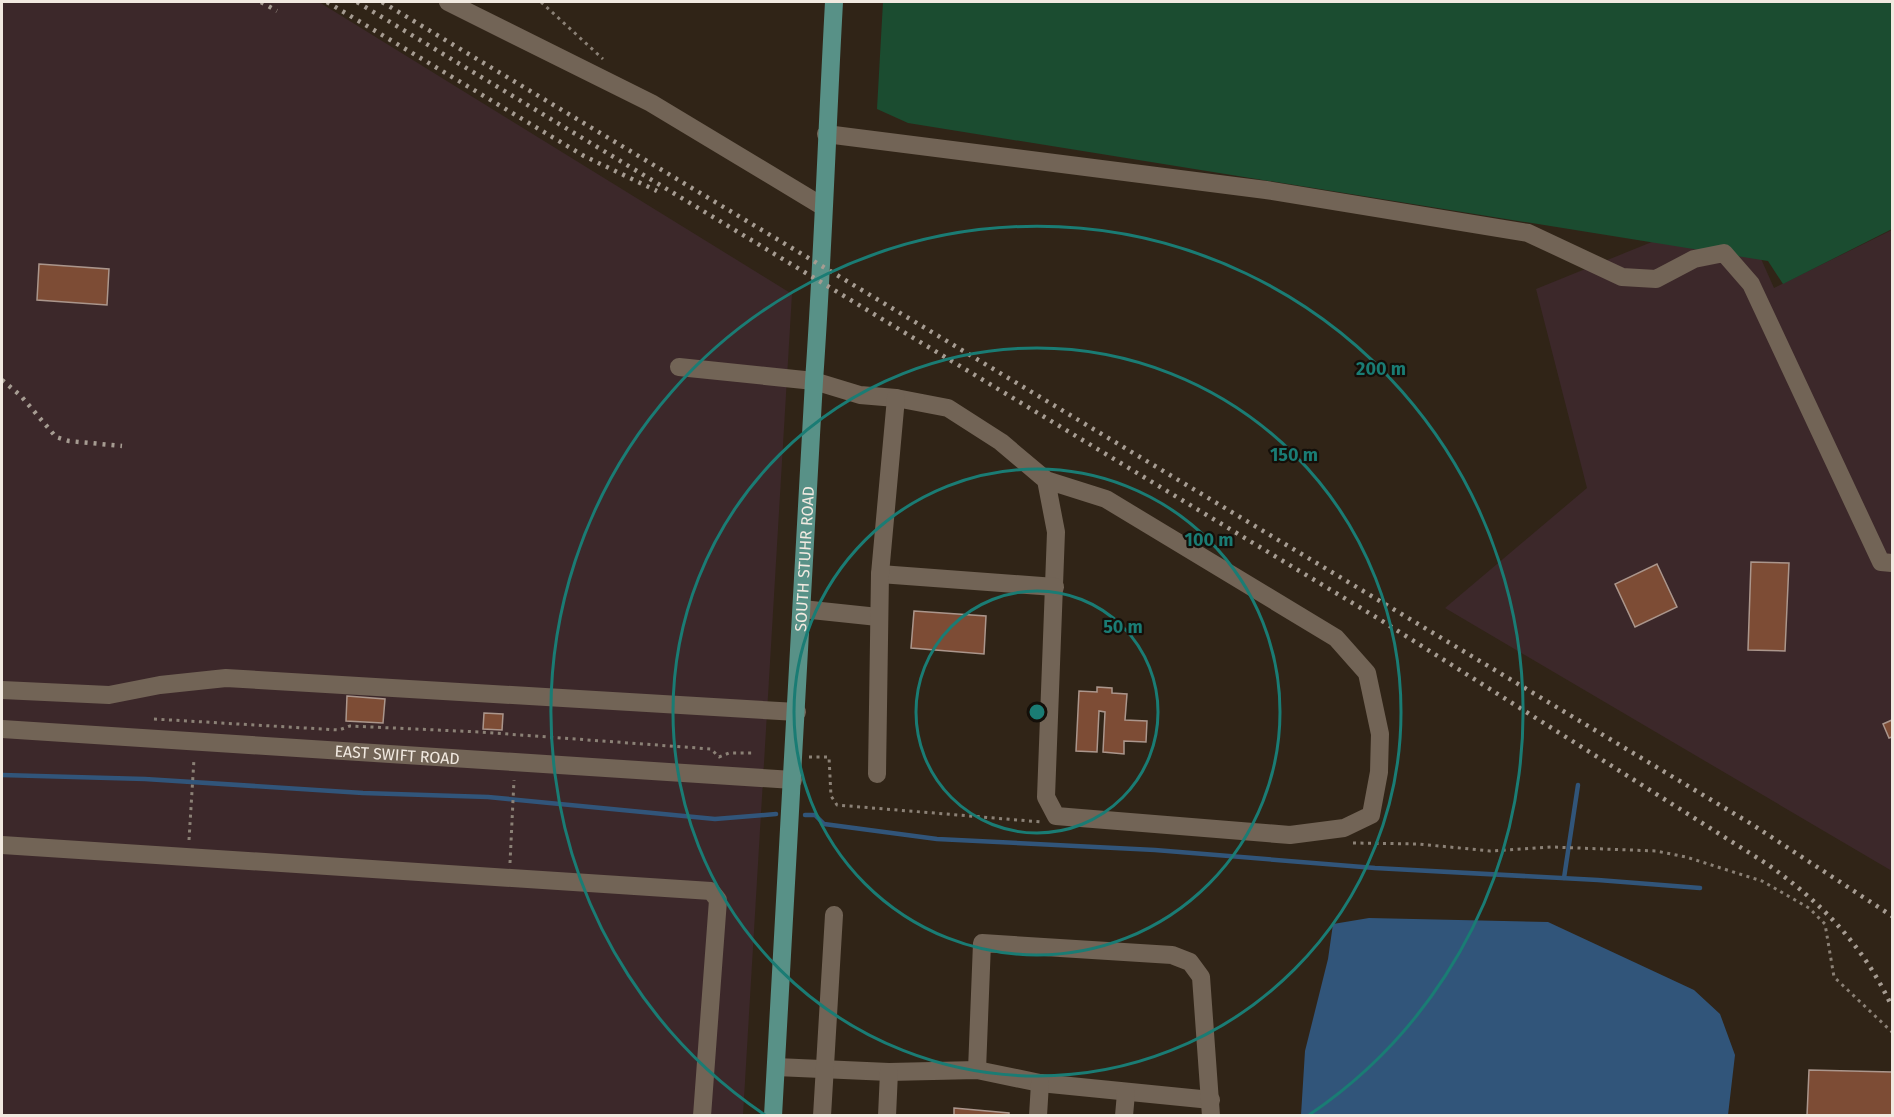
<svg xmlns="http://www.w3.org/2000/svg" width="1894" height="1117" font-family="'Fira Sans',sans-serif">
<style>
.industrial{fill:#3c282a}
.green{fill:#1b4c30}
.water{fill:#31557a}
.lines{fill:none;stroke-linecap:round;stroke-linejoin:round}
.stream{stroke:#31557a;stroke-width:4.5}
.building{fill:#7d4c35;stroke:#ab968c;stroke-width:1.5}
.path{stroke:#8b8176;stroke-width:3;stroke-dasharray:3 4.5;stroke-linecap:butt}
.minor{stroke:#726456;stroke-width:18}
.major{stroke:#589187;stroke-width:18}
.rail{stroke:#a69c92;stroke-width:4.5;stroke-dasharray:3 6;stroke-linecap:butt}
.ring{fill:none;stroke:#1a7c74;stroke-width:3}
.labels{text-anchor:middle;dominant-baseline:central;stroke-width:4.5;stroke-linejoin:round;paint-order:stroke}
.street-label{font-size:16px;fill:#f1e9e0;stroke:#140f09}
.centre{fill:#1a7c74;stroke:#140f09;stroke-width:3}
.ring-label{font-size:18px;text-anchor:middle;font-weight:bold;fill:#1a7c74;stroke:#140f09;stroke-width:4.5;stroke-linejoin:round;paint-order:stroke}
</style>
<rect width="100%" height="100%" fill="#302417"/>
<g class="industrial">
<path d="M2,2h317l473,292 -49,821 -741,1z"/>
<path d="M1738,207l36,81 118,-58v641l-447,-263 142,-120 -51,-199z"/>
</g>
<path class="green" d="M883,2h1009v227l-109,55 -15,-23 -860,-138 -31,-14z"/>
<path class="water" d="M1369,918l179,4 146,68 26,24 15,41 -7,60h-427l4,-64 23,-92 5,-35z"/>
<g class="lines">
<g class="stream">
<path d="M2,775l143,4 218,14 125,4 227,22 61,-5"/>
<path d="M805,815h10l9,9 113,15 218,11 220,18 223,12 102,8"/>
<path d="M1564,878l14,-93"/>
</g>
</g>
<g class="building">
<path d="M39,264l70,5 -2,36 -70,-5z"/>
<path d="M1751,562l38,1 -4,88 -37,-1z"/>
<path d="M1657,564l20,43 -42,20 -20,-43z"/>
<path d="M914,611l72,5 -2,38 -73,-6z"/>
<path d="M1097,687l15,1v5l15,1 -2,26 22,1 -1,21 -22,-1v13l-21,-2 2,-40 -6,-1 -2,41 -21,-1 3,-60 18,1z"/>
<path d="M347,696l38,3 -2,24 -37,-2z"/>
<path d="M484,713l19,1 -1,16 -19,-1z"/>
<path d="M1892,720v17l-3,1 -6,-14z"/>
<path d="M1809,1070l83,2v44h-85z"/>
<path d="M954,1108l55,5v3h-55z"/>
</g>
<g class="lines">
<g class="path">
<path d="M541,2l62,57"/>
<path d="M154,719l185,11 11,-4 130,6 231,17 8,8 10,-4h25"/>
<path d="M809,757h20l2,39 6,9 205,17"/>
<path d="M189,840l5,-81"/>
<path d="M1353,843l66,1 71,7 62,-4 104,4 30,6 76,24 47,27 16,16 9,53 58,55"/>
<path d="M510,863l4,-83"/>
</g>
<g class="minor">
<path d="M448,2l203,101 171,103"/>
<path d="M826,134l440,56 262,43 94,44 34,2 38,-20 30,-6 27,31 130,278 11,1"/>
<path d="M679,367l135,14 46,14 36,3 52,10 53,34 45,38 10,52 -10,265 10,19 234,19 54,-7 27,-13 8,-43 1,-38 -13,-61 -31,-35 -230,-139 -60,-19"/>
<path d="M880,574l175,13"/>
<path d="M802,609l76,8"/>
<path d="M2,690l107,5 51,-10 66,-7 571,34"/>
<path id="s1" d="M2,729l791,51"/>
<path d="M877,774l3,-200 16,-176"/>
<path d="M2,845l709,46 7,9 -16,216"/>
<path d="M776,1067l113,5 88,-2 63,13 171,17"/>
<path d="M977,1070l5,-127 190,12 18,7 11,15 10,139"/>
<path d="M822,1116l12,-201"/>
<path d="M887,1116l2,-44"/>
<path d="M1038,1116l2,-33"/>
<path d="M1124,1116l2,-23"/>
</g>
<path class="major" id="s2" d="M773,1116l41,-735c9,-126 13,-253 20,-379"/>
<g class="rail">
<path d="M261,2l16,9"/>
<path d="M327,2l257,154 73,35"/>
<path d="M357,2l1022,617 388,245c54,38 97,82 125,143"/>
<path d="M382,2l1371,823 139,91"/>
<path d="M2,380l19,16 35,41 13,4 53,5"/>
</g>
</g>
<g class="ring">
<circle cx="1037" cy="712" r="121"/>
<circle cx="1037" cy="712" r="243"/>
<circle cx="1037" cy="712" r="364"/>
<path d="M765 1115A486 486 0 1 1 1309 1115"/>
</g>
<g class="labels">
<g class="street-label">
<text stroke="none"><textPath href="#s2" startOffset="558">SOUTH STUHR ROAD</textPath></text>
<text stroke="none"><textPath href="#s1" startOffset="396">EAST SWIFT ROAD</textPath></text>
</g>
</g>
<circle cx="1037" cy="712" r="9" class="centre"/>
<g class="ring-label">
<text x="1381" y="375">200 m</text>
<text x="1294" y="461">150 m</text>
<text x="1209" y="546">100 m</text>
<text x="1123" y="633">50 m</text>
</g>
<rect width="1894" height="1117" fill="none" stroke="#f1e9e0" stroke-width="6"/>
</svg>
